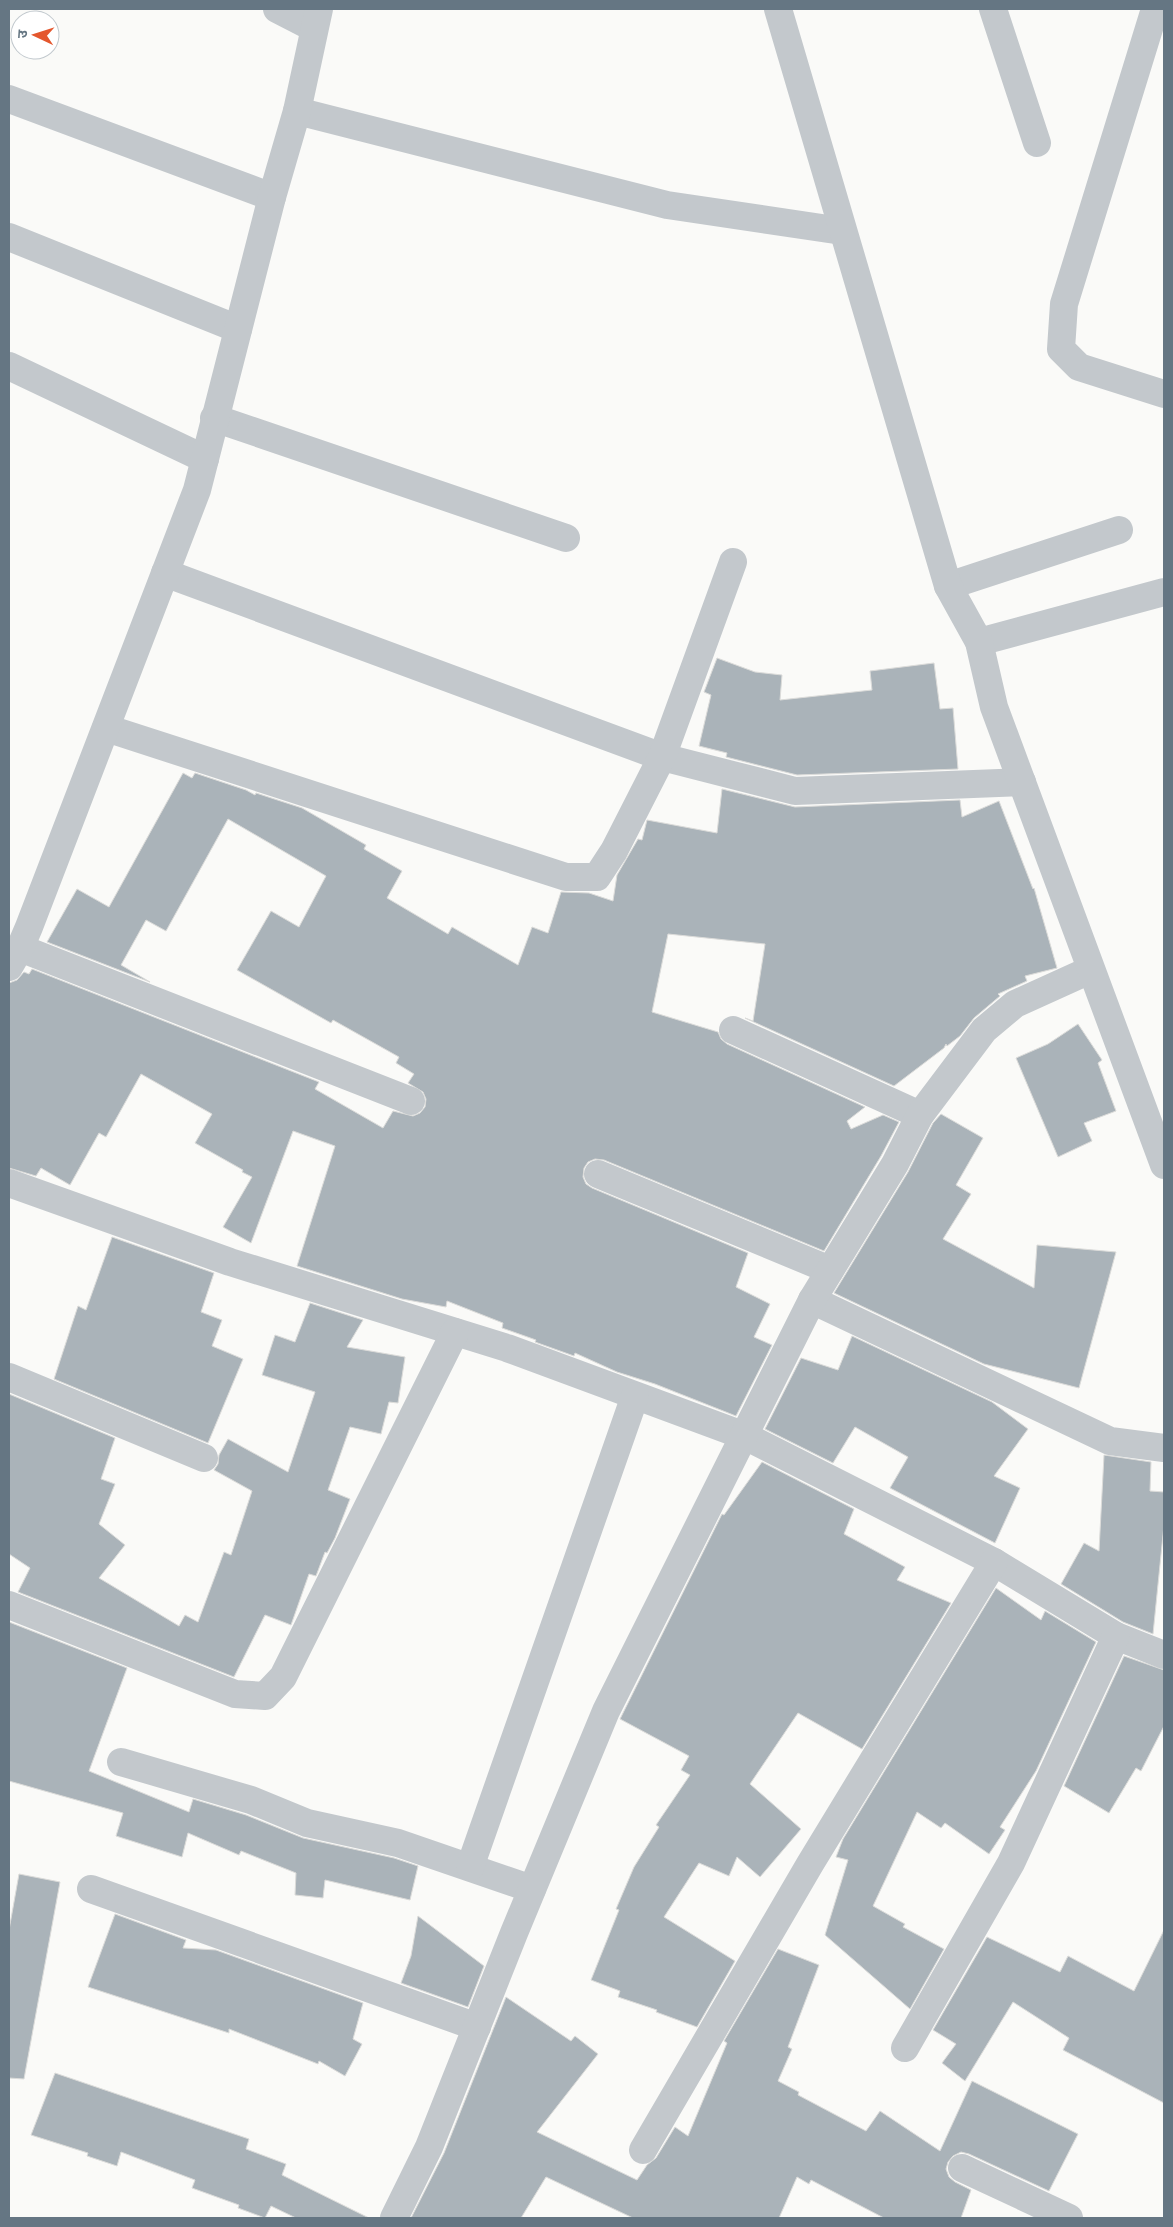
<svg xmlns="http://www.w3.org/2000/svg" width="1173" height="2227" font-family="'PT Sans','Noto Sans Devanagari',sans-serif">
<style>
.building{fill:#aab3b9;stroke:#dcdcda}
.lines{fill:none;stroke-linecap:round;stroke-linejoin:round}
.minor{stroke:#c3c8cc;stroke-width:28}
.tertiary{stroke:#c3c8cc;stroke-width:28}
</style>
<rect width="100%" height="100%" fill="#fafaf8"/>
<g class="building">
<path d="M717,658l38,14 27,3 -2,25 92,-10 -2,-19 64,-8 6,46 13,-1 5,61 -161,6 -71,-18 1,-4 -28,-7 12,-51 -7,-3z"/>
<path d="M183,773l9,5 3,-5 51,17 9,5 1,-2 46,15 64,37 -2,4 38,22 -15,27 61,36 4,-7 66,38 14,-38 16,6 13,-41 28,1 24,8 4,-26 21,-36 4,1 5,-20 70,13 5,-44 73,18 165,-7 2,17 37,-16 34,88 1,-1 23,80 -32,8 2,5 -29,13 2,2 -26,22 -14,18 -13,10 -1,-2 -2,4 -50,38 -149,-68 8,3 12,-77 -97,-10 -16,78 66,20 3,7 6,5 138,63 -18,14 4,8 32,-14 16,7 -18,34 -57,95 -220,-91 -9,-1 -7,3 -4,6 -1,9 3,7 6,4 156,65 -12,34 34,17 -16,33 18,8 -36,71 -81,-32 -38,-12 -42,-19 -1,3 -39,-14 1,-2 -34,-12 1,-5 -56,-22 -1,6 -44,-8 -105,-33 38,-120 -42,-15 -42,112 -28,-16 29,-50 -10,-5 1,-2 -48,-27 17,-29 -71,-40 -35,63 -7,-4 -29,52 -29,-17 -5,8 -27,-8v-185l8,-3 7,-8 5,2 3,-5 287,113 -4,7 68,39 10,-17 20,5 7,-3 5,-6 1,-8 -3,-7 -15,-9 6,-9 -18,-11 3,-6 -66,-37 -2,3 -94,-53 34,-59 28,16 27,-51 -98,-57 -62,112 -20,-11 -25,45 29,17 -103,-40 30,-53 32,18z"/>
<path d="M1078,1024l24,36 -4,3 18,48 -32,12 8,18 -34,16 -42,-99 32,-14z"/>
<path d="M941,1114l42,24 -27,47 15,9 -28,45 91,49 3,-43 79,7 -37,136 -95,-24 -150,-71 74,-121 25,-49z"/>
<path d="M112,1237l102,36 -13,39 21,8 -10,26 31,13 -35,84 -154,-64 24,-73 8,4z"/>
<path d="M310,1303l53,17 -16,27 58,10 -7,46 -9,-1 -8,32 -31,-7 -22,63 22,9 -15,39 -8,15 -2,-1 -9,24 -7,-2 -18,51 -26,-10 -31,62 -216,-85 12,-24 -21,-14v-160l106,44 -14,41 14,5 -16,40 26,21 -26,33 80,48 6,-11 13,7 26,-70 7,3 21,-64 -38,-21 4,-6 1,-9 9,-16 60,33 27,-80 -53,-17 13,-40 20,7z"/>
<path d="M852,1336l140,66 36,27 -34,47 26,12 -25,55 -105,-55 18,-31 -53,-30 -22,36 -68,-34 36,-71 37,12z"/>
<path d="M1104,1455l47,7 -1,29 14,1v33l-11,109 -30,-12 -62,-38 23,-41 15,8z"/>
<path d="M762,1462l92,47 -10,25 61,33 -8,13 54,23 -89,146 -64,-36 -48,71 51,45 -41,48 -23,-20 -8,19 -30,-13 -35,54 71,44 -38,66 -41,-15 1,-2 -39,-13 2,-6 -29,-11 28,-70 -3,-1 18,-42 25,-40 -3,-2 34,-50 -9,-5 8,-14 -69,-37 102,-205 2,1z"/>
<path d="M996,1588l45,32 4,-9 51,31 -60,129 -36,56 5,3 -16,24 -44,-31 -4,5 -24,-16 -44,94 32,18 -2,3 41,22 -34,60 -85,-74 23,-75 -12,-3 7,-18z"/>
<path d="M9,1622l118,46 -38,103 100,41 4,-13 53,16 57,23 91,20 24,8 -8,34 -85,-20 -2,18 -28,-3 1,-22 -55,-22 -2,4 -51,-22 -6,24 -66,-21 7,-23 -114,-32z"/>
<path d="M1124,1656l40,14v56l-23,45 -5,-3 -27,45 -45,-27z"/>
<path d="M19,1874l41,8 -36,197 -15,-1v-148z"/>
<path d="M115,1914l71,26 -3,8 33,2 147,53 -10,36 9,5 -17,32 -26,-15 -1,3 -89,-35v4l-141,-46z"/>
<path d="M418,1916l66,50 -16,41 -67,-24 10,-27z"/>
<path d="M1164,1930v173l-101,-53 6,-12 -56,-36 -48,79 -23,-18 14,-19 -23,-14 54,-93 73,35 8,-16 66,35z"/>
<path d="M778,1949l41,16 -31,82 4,2 -14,32 21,11 -1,3 68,36 14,-20 60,40 32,-70 106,53 -29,57 -80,-37 -8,-2 -8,4 -5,6 -2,7 3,8 6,5 16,8 -10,28h-77l-73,-38 -2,4 -12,-7 -18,41h-146l-87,-41 -25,41h-110l33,-65 62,-156 65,44 4,-5 23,18 -61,78 100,48 10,-15 9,-7 19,-31 13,9 39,-93 -3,-2z"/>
<path d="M55,2073l194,66 -3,10 40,15 -4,11 87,43h-73l-25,-12 -6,12 -27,-10 1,-3 -47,-17 3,-8 -74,-28 -4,14 -30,-10 1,-3 -57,-18z"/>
</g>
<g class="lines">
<g class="minor">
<path d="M277,9l37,19"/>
<path d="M993,9l44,134"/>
<path d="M1155,9l-91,295 -3,45 18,18 85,27"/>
<path d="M9,99l263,98"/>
<path d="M297,111l370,94 175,26"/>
<path d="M9,237l229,92"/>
<path d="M9,366l196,93"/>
<path d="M214,418l352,120"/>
<path d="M165,573l497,184 133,34 227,-9"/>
<path d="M948,586l171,-56"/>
<path d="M979,642l185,-50"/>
<path d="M106,728l460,149h31l17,-26 48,-94 71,-195"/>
<path d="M20,948l391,153"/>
<path d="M9,967l11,-19 9,-21 168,-437 75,-293 25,-86 22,-102"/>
<path d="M733,1030l187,85"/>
<path d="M598,1174l232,96"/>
<path d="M9,1183l221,79 277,86 238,88 249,126 122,74 48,19"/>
<path d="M812,1300l298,141 54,7"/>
<path d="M9,1377l195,81"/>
<path d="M9,1605l226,89 30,2 18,-19 172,-345"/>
<path d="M121,1762l130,38 56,23 91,20 134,46"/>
<path d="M470,1867l165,-471"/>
<path d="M91,1889l386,138"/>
<path d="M905,2048l106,-185 105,-227"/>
<path d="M643,2150l167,-286 184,-302"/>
<path d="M962,2168l107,50"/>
<path d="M394,2218l35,-71 85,-214 92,-222 206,-411 83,-136 25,-49 64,-85 31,-26 75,-34"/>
</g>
<path class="tertiary" d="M778,9l170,577 31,56 15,65 170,458"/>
</g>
<rect width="1173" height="2227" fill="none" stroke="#657683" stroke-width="20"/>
<g transform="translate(35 35) rotate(274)"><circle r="24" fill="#ffffff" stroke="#c1c8cd"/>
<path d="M0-4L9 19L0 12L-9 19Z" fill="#e4572e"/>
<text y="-8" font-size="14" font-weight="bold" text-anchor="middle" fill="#657683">उ</text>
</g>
</svg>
